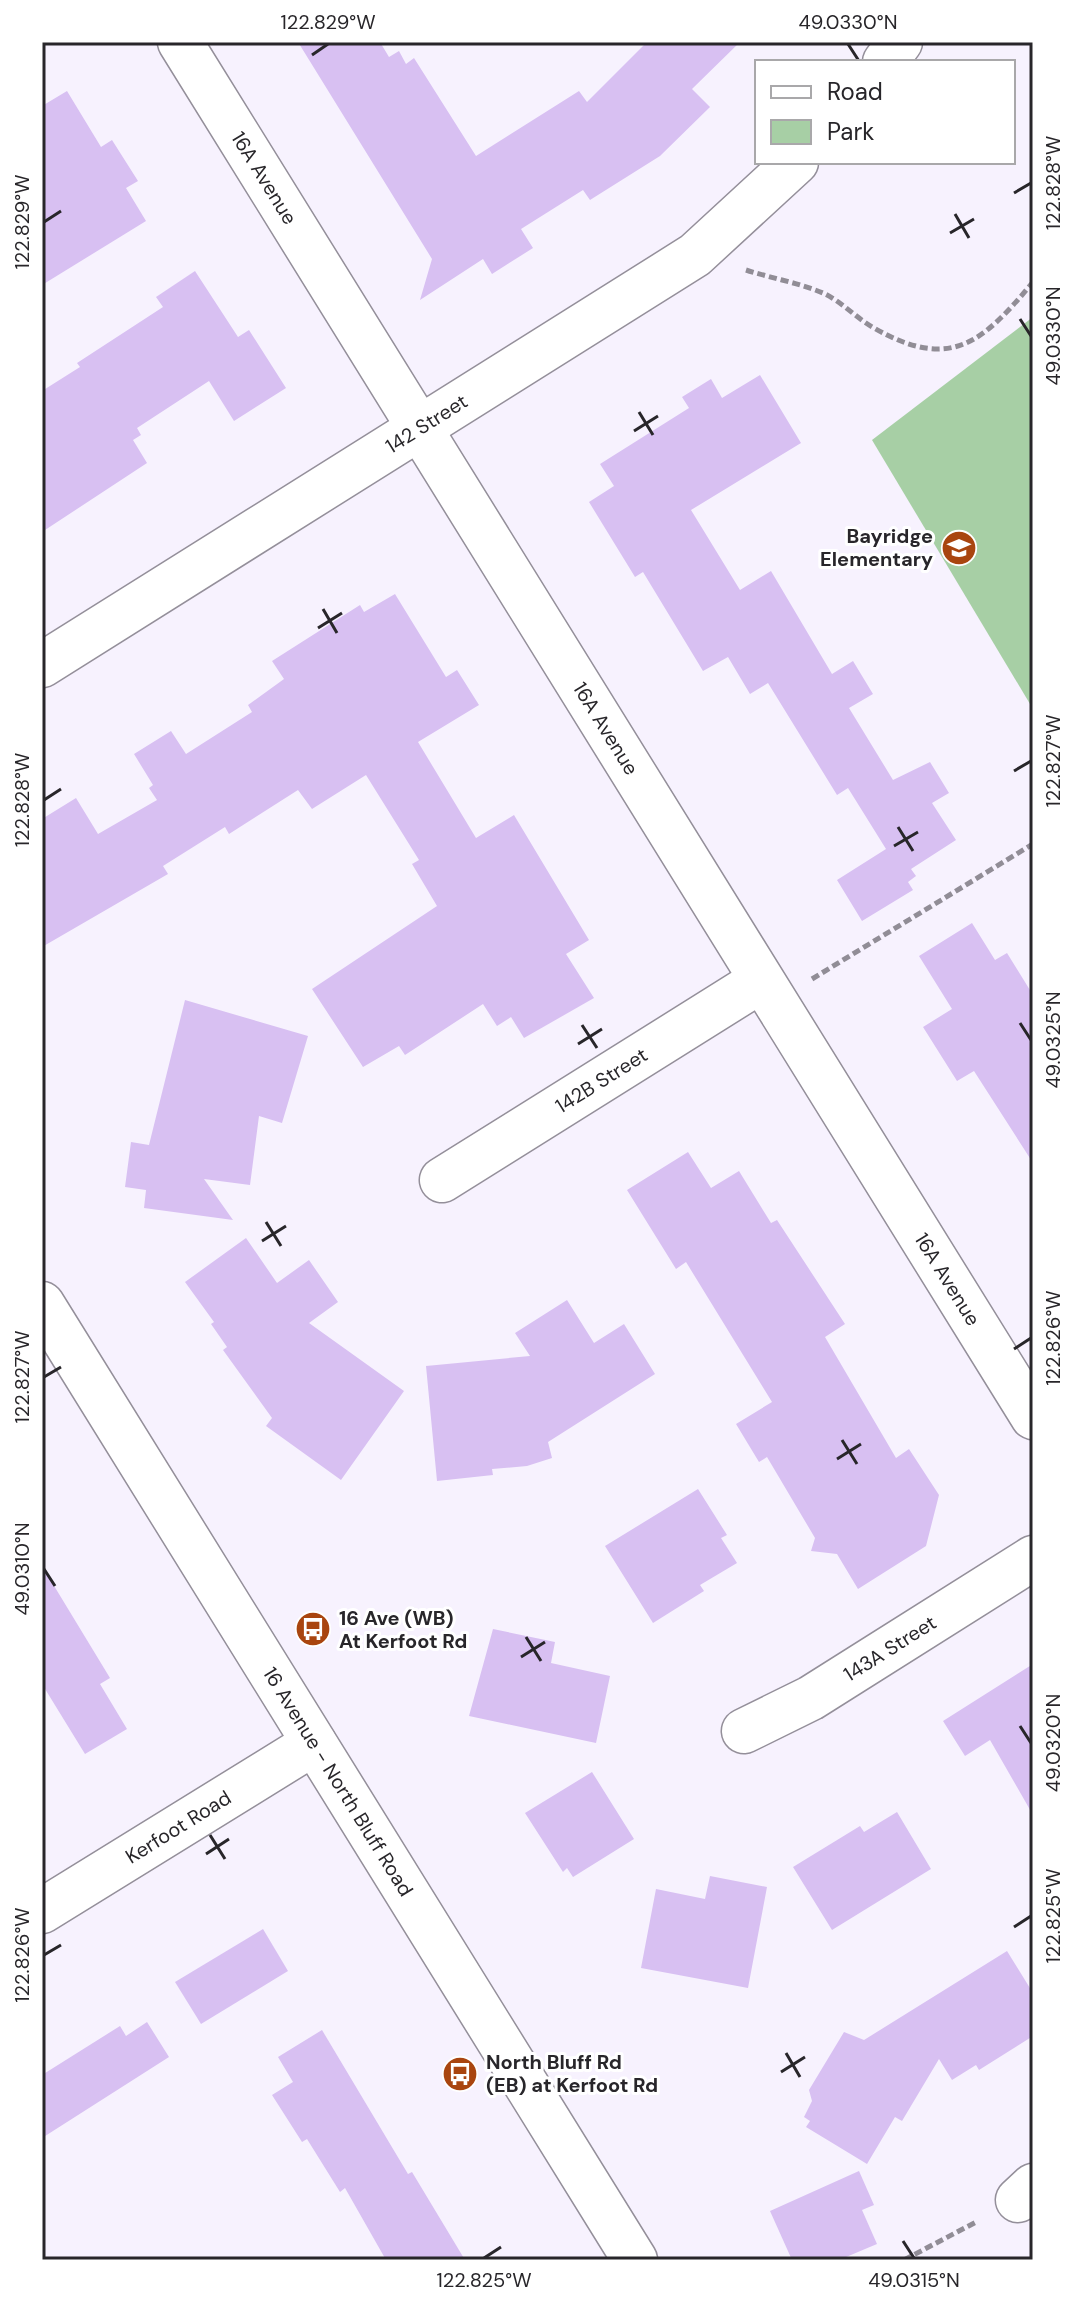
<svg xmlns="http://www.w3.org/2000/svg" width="1075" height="2302" font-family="'DM Sans',sans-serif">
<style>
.green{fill:#a7cfa5}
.building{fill:#d8c0f2}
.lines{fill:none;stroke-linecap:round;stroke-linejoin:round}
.street-casing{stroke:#948f9a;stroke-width:47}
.secondary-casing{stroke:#948f9a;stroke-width:47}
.path{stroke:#918d96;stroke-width:5;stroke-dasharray:8 4;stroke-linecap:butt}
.street{stroke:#fff;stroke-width:44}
.secondary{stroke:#fff;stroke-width:44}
.ticks{fill:none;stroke:#28262a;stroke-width:3}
.labels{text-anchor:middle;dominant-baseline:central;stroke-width:6;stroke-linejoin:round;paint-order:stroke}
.street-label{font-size:20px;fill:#28262a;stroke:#fff}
.poi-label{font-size:20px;font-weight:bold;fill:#28262a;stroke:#fff;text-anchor:start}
.neatline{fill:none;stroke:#28262a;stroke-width:3}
.ticks-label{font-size:20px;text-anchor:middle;fill:#28262a}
</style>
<rect width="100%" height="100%" fill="#f7f2fe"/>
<path class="green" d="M1033,317v392l-161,-269z"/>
<g class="building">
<path d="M298,42h82l9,15 10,-6 7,13 8,-6 62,98 103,-65 8,11 60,-60h93l-48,47 18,18 -50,49 -70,44 -7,-10 -62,39 12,19 -41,26 -9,-15 -63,41 12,-41z"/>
<path d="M67,91l34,56 11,-7 26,41 -12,7 20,33 -104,64v-179z"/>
<path d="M195,271l43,66 11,-7 37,58 -52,33 -25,-40 -72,47 4,7 -8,5 14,23 -105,69v-141l38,-24 -3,-4 86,-56 -7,-10z"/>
<path d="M760,375l41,68 -110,67 49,80 31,-19 61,103 21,-13 20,33 -24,14 44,72 37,-18 19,31 -17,10 24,37 -45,29 5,7 -8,6 5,8 -51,31 -25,-41 49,-31 -38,-61 -11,7 -69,-112 -18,11 -22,-37 -25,14 -60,-99 -8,5 -46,-75 25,-16 -14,-22 89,-56 -7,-11 29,-18 11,19z"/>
<path d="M395,594l51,83 11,-7 22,35 -61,37 58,96 38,-23 75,125 -23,14 28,44 -70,40 -13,-21 -14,9 -14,-22 -78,51 -6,-9 -36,21 -51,-78 125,-83 -25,-42 7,-4 -53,-85 -54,34 -14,-19 -69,44 -4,-7 -62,39 5,8 -126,73v-128l34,-21 22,36 59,-34 -8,-12 4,-3 -19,-31 37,-23 15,23 66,-42 -4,-7 36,-26 -12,-18 88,-56 4,7z"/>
<path d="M972,923l23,37 12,-7 26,42v168l-59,-92 -17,10 -34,-54 29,-18 -33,-53z"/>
<path d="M185,1000l123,36 -26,87 -23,-7 -9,69 -46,-6 29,41 -89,-12 2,-18 -21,-3 6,-45 18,3z"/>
<path d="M688,1152l23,36 28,-17 32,52 6,-3 68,104 -20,13 71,121 13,-9 30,46 -13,51 -68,43 -21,-35 -26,-3 4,-13 -48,-81 -8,5 -23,-38 36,-22 -86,-140 -10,7 -49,-79z"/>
<path d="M246,1238l31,45 32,-23 29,42 -29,21 95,68 -63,89 -75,-54 6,-8 -49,-68 4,-3 -16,-23 3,-2 -29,-40z"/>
<path d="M567,1300l27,43 30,-19 31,50 -107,68 4,16 -25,8 -35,3 1,6 -56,6 -11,-115 104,-10 -15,-23z"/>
<path d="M698,1489l29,46 -6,3 16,25 -37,22 4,6 -51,32 -48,-77z"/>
<path d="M42,1566l68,112 -10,6 27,45 -42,25 -43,-70z"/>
<path d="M493,1629l62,13 -4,21 59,13 -14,67 -127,-27z"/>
<path d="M1033,1664v151l-43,-75 -25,16 -22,-35z"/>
<path d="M592,1772l42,67 -61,38 -6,-9 -4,4 -38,-59z"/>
<path d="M897,1812l34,57 -99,61 -39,-63 67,-41 4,6z"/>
<path d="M710,1876l57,11 -19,101 -107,-20 15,-79 49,10z"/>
<path d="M263,1929l25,42 -87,53 -26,-42z"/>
<path d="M1007,1951l26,42v43l-54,34 -3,-5 -24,15 -13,-21 -37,62 -7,-4 -28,47 -61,-37 4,-6 -6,-4 8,-16 -3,-11 35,-58 20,8z"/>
<path d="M147,2022l22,35 -127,81v-63l78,-49 6,10z"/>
<path d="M322,2030l86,144 4,-2 53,88h-79l-41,-72 -5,4 -33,-53 -5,3 -30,-47 21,-13 -15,-25z"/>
<path d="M859,2171l15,34 -12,5 15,34 -38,16h-47l-22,-49z"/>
</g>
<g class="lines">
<defs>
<g id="street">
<path id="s1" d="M180,42l853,1375"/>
<path d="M885,62l15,-20"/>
<path id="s2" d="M42,665l653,-410 101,-93"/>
<path id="s3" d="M442,1180l318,-199"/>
<path id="s4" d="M744,1731l67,-33 222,-140"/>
<path id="s5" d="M42,1911l272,-168"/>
<path d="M1018,2200l15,-14"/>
</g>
<g id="secondary">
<path id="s6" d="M42,1304l593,956"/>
</g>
</defs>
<use href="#street" class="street-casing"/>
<use href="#secondary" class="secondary-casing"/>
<g class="path">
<path d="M746,270c25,8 53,13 77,23 18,8 33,25 51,35 77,44 109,14 159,-46"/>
<path d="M812,979l221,-135"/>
<path d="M904,2260l74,-39"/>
</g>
<use href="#street" class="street"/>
<use href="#secondary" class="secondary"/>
</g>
<path class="ticks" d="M848,44l11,17M312,55l16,-11M1014,193l17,-10M955,214l14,24M44,222l17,-11M950,233l24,-14M1020,319l11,17M639,412l14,23M634,431l24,-15M323,609l14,24M318,628l24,-15M1014,771l17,-10M44,800l17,-11M898,827l15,24M894,846l24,-14M1020,1023l11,17M582,1025l15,23M578,1044l24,-15M266,1222l15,24M262,1241l24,-15M1014,1349l17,-11M44,1377l17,-10M842,1440l15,24M837,1459l24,-15M44,1569l11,17M526,1637l15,24M521,1657l24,-15M1020,1726l11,17M210,1835l15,24M206,1854l23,-15M1014,1927l17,-11M44,1955l17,-10M786,2053l14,24M781,2072l24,-15M903,2241l11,17M484,2258l17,-11"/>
<defs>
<symbol id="school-disc" viewBox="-11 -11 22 22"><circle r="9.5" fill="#a9450f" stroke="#fff"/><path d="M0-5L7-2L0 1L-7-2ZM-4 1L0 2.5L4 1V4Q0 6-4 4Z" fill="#fff"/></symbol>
<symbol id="bus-disc" viewBox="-11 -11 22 22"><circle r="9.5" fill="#a9450f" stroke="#fff"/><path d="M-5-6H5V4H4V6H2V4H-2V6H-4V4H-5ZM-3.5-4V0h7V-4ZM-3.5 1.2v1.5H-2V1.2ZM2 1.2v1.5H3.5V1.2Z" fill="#fff"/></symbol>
</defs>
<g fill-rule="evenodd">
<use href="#school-disc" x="939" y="528" width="40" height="40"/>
<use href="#bus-disc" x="293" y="1609" width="40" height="40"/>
<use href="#bus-disc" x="440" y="2054" width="40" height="40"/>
</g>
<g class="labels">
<g class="street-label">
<text stroke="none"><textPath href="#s1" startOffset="160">16A Avenue</textPath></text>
<text stroke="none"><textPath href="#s2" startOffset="454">142 Street</textPath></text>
<text stroke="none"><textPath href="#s1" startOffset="808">16A Avenue</textPath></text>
<text stroke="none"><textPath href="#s3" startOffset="188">142B Street</textPath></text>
<text stroke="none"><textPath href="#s1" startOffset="1456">16A Avenue</textPath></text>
<text stroke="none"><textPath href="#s4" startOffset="168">143A Street</textPath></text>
<text stroke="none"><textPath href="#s6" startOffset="562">16 Avenue - North Bluff Road</textPath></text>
<text stroke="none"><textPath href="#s5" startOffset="160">Kerfoot Road</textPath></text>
</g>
<g class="poi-label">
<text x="933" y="536" text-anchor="end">Bayridge<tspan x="933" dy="23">Elementary</tspan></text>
<text x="339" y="1618">16 Ave (WB)<tspan x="339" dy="23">At Kerfoot Rd</tspan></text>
<text x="486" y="2062">North Bluff Rd<tspan x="486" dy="23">(EB) at Kerfoot Rd</tspan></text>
</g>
</g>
<rect width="1075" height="2302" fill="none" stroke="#ffffff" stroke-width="88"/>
<rect x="755" y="60" width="260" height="104" fill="#ffffff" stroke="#a9a8aa" stroke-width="2"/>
<rect x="771" y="86" width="40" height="12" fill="#ffffff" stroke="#a9a8aa" stroke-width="2"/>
<text x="827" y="100" font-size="24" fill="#28262a">Road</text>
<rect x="771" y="120" width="40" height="24" fill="#a7cfa5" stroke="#a9a8aa" stroke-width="2"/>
<text x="827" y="140" font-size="24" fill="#28262a">Park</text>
<rect x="44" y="44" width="987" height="2214" class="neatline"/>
<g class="ticks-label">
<text x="328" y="29">122.829°W</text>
<text x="848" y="29">49.0330°N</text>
<text transform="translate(1053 183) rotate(-90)" y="7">122.828°W</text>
<text transform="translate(22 222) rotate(-90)" y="7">122.829°W</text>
<text transform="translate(1053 336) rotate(-90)" y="7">49.0330°N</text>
<text transform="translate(1053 761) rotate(-90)" y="7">122.827°W</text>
<text transform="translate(22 800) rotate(-90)" y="7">122.828°W</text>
<text transform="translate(1053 1040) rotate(-90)" y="7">49.0325°N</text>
<text transform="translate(1053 1338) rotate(-90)" y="7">122.826°W</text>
<text transform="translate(22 1377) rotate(-90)" y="7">122.827°W</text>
<text transform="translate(22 1569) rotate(-90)" y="7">49.0310°N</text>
<text transform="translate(1053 1743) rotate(-90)" y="7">49.0320°N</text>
<text transform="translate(1053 1916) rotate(-90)" y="7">122.825°W</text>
<text transform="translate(22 1955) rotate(-90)" y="7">122.826°W</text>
<text x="484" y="2287">122.825°W</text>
<text x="914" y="2287">49.0315°N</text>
</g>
</svg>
